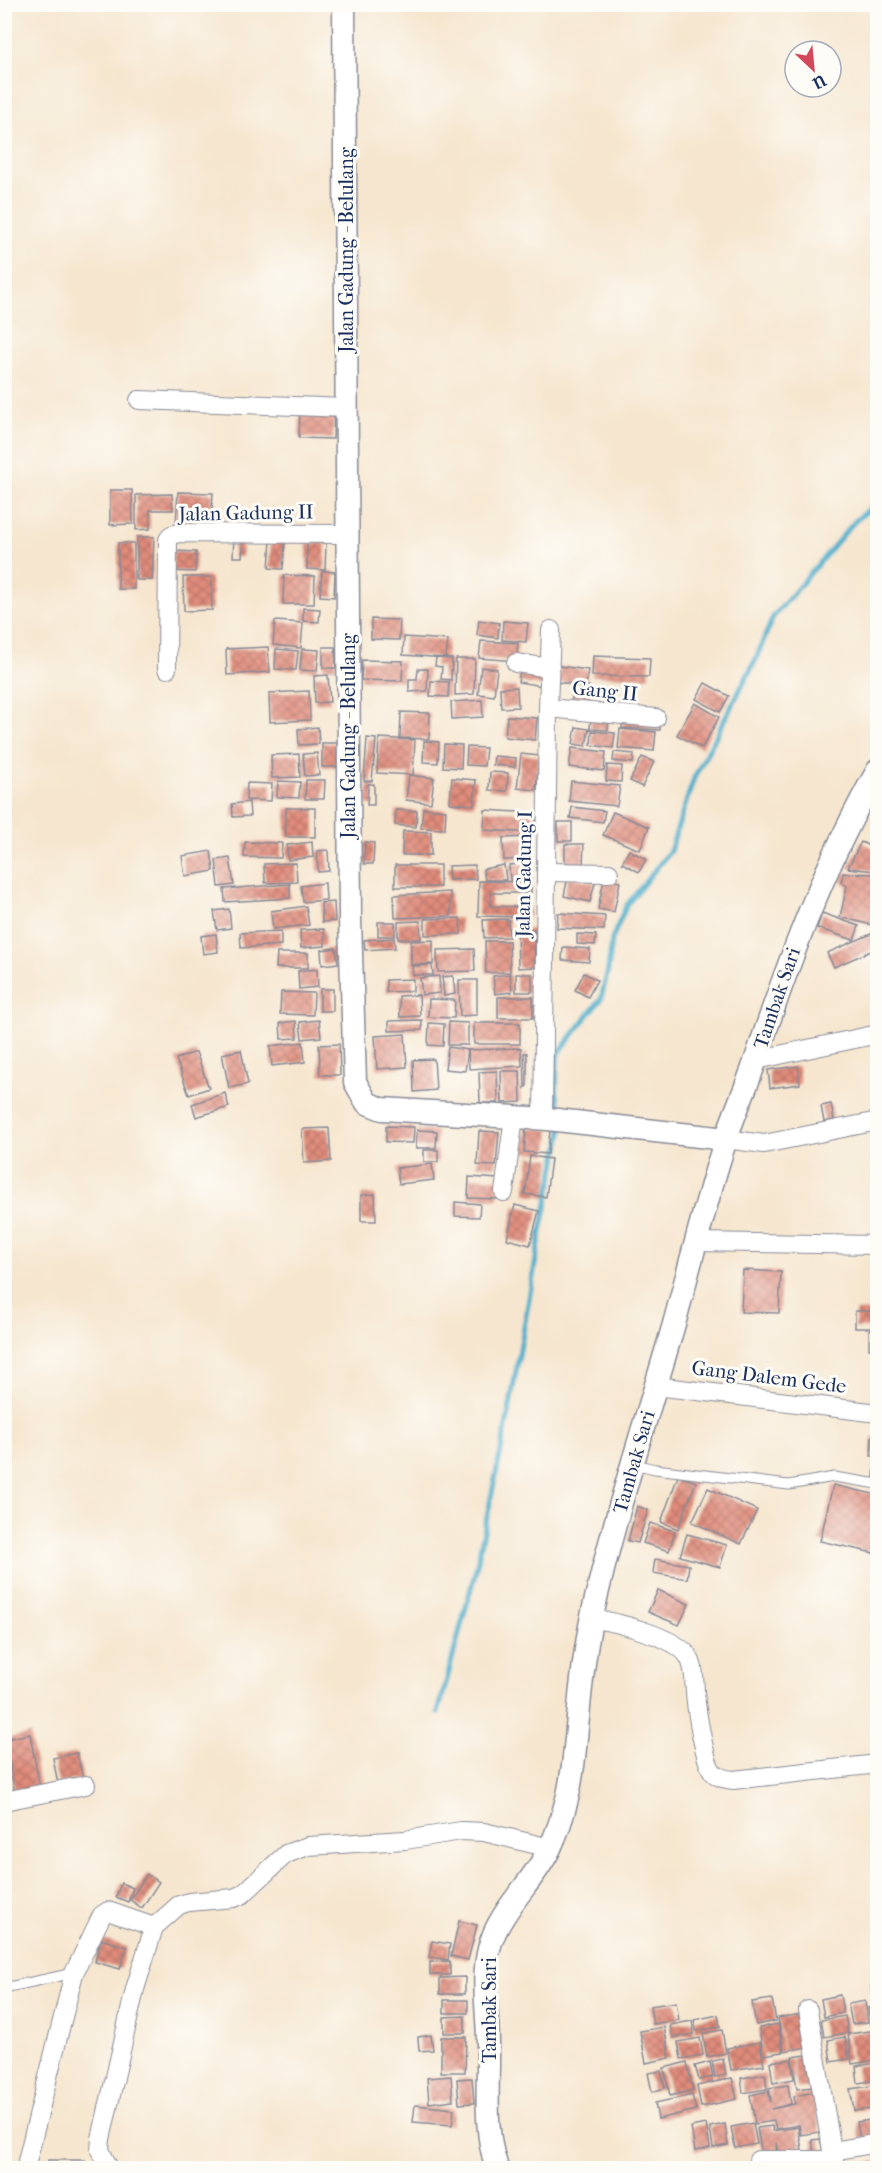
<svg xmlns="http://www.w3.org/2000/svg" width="882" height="2173" font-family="'IM FELL French Canon',serif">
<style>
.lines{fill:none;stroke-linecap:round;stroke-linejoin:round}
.stream{stroke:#4aacc9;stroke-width:5}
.building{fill:url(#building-cross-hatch)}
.service-casing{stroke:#888a96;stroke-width:11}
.minor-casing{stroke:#888a96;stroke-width:20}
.tertiary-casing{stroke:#888a96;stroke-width:25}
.service{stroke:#fff;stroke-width:9}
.minor{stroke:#fff;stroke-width:18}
.tertiary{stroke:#fff;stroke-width:22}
.labels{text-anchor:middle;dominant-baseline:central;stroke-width:6;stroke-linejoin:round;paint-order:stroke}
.street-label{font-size:20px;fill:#1b2f5e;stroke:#fdfcf7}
</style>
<defs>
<pattern id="building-cross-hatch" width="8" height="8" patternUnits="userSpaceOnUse" patternTransform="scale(1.5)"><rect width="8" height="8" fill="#e18c7b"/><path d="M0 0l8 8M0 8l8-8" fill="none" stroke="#b67368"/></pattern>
</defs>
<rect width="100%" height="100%" fill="#fdfcf7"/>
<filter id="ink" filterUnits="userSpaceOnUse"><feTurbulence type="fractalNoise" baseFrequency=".0167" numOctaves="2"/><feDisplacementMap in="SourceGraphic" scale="12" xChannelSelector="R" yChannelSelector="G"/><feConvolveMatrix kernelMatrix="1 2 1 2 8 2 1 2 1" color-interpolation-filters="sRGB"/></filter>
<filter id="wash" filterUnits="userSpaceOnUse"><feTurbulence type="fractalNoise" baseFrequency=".008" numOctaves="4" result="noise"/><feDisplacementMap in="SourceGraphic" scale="24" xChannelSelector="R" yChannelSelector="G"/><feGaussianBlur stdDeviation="1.35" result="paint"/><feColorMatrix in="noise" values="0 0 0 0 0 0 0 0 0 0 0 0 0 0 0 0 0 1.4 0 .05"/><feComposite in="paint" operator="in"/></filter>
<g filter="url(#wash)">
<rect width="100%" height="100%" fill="#f6e6cf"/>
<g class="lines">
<g class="stream">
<path d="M560,1116l-4,-26 1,-35 44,-56 7,-29 4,-31 14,-33 44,-55 24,-73 61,-117 18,-44 82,-96 23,-19"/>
<path d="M438,1713l38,-144 31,-147 34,-191 21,-98 -1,-8"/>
</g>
</g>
<g id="blocks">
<g class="building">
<path d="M300,408l34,1 -1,30 -34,-1z"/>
<path d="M110,490h22l1,34 -23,1z"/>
<path d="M178,492l35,1 -2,33 -35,-2z"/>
<path d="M172,494l1,16h-23v19l-14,1v-35z"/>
<path d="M234,536l10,1 -2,20h-9z"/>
<path d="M137,537h17l-2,43h-15z"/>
<path d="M271,540l14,1 -2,28 -14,-1z"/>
<rect x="118" y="543" width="16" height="46"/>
<path d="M307,543h19l-1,27 -18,-1z"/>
<path d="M173,551l23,1 -1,20 -23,-1z"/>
<path d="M322,571l13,1 -1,25 -14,-1z"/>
<path d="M284,575l31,1 -1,28h-31z"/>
<path d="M183,577h28l1,33 -28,1z"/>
<path d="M303,608l17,1 -1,13 -16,-1z"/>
<path d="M371,619l29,1 -1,20 -28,-1z"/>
<path d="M479,620l20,3 -1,15 -21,-3z"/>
<path d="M275,621l28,2 -2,25 -28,-3z"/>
<path d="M503,621l25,2 -2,19 -24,-2z"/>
<path d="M404,637l44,3 -2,18 -43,-3z"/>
<path d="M481,641l37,2 -2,18 -37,-3z"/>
<path d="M268,647l2,25 -43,3 -1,-26z"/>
<path d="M323,647h12l1,21h-13z"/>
<path d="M276,649l22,2 -2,19 -21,-1z"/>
<path d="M302,649l17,1 -2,21 -17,-1z"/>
<path d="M593,656l57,2 -1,19 -57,-1z"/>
<path d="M436,658l16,1 -1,21 -10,-1 1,-12 -7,-1z"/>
<path d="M456,659h19l-1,35 -19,1z"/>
<path d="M362,660l41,1 -1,20 -41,-1z"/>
<path d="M521,665l24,4 -3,17 -24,-4z"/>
<path d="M559,666l29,4 -2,16 -29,-4z"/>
<path d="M481,667l16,2 -3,27 -16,-2z"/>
<path d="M418,669h10l-1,22 -18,1v-13h8z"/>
<path d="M328,675l2,27 -15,1 -1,-27z"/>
<path d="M431,681l18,1 -1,15 -18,-1z"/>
<path d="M705,683l24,13 -9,16 -24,-13z"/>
<path d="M573,686h16l-2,23 -16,-1z"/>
<path d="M517,687l1,20 -17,1 -1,-20z"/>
<path d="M309,691l1,29 -40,2 -1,-29z"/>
<path d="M482,700l1,17 -31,2 -1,-17z"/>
<path d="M695,703l24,14 -17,31 -25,-13z"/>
<path d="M401,712l29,1 -1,26 -29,-1z"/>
<path d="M591,715l18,1 -1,14 -18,-1z"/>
<path d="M507,716l30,2 -2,22 -30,-3z"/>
<path d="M623,717l37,2v11l-38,-2z"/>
<path d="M318,727l1,17 -20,1 -1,-16z"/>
<path d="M576,727l13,2 -3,17 -13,-2z"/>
<path d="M620,729l36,3 -2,19 -36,-3z"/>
<path d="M592,731l23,2 -2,15 -22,-3z"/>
<path d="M367,738l9,1 -4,42h-8z"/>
<path d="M379,738l36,2 -2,35 -36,-2z"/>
<path d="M424,741l15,1 -1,21 -15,-1z"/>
<rect x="322" y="743" width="16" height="24"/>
<path d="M444,744l18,1 -1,23 -18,-1z"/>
<path d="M467,747l19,1 -2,18 -18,-1z"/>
<path d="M572,748l34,4 -2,19 -35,-4z"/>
<path d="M614,752l20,2 -1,9 -20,-2z"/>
<path d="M317,753l2,22 -14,1 -2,-22z"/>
<path d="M299,754l1,23 -28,1 -1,-23z"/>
<path d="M521,754l18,2 -3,34 -19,-2z"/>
<path d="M494,756l22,2 -1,9 -22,-2z"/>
<path d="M642,757l12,5 -12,25 -12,-6z"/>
<path d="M607,765l15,1 -1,16 -15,-1z"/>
<path d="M490,772l18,1 -1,18 -18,-1z"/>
<path d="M409,775l25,3 -3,25 -25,-3z"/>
<path d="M452,778l24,2 -2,25 -24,-2z"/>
<path d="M306,780h19l-1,19h-19z"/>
<path d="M278,781l22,1 -1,16 -22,-1z"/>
<path d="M571,781l49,5 -3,20 -48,-5z"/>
<path d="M247,783l25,1 -1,17 -25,-1z"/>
<path d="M368,784h6v21h-7z"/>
<path d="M249,802l1,14 -17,1 -1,-13z"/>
<path d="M572,807l33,4 -2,11 -33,-4z"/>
<rect x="286" y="808" width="29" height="29"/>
<path d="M423,808l23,2 -1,19 -24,-1z"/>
<path d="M396,810l21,1 -1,16 -21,-2z"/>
<path d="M485,810l51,3 -1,20 -51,-3z"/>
<path d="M613,812l36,15 -9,23 -37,-15z"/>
<rect x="558" y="822" width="14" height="19"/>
<path d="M403,831l28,1v23h-29z"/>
<path d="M529,837l1,22 -26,1 -1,-22z"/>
<path d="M245,842l37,1 -1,15 -37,-1z"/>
<path d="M312,842l1,15 -25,3 -1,-15z"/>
<path d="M365,842l9,1 -1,21h-9z"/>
<path d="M861,842l17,8v16l-3,5 -27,-3z"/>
<path d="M565,844h19l-1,20h-18z"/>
<path d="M328,850l1,21 -11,1 -1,-21z"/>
<path d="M629,850l17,9 -7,13 -17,-9z"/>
<path d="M211,851l3,20 -29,5 -3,-20z"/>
<path d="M230,858l4,27 -15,2 -3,-27z"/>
<path d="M296,863l1,19 -32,1 -1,-19z"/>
<path d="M531,863v18l-21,-1 -1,-15z"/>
<rect x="395" y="865" width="45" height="22"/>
<path d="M475,865l1,14 -27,1 -1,-14z"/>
<path d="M504,865l2,15h-21l-2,-11z"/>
<path d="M843,873l35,1 -2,52 -36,-9 7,-31 -6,-4z"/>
<path d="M568,876l27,7 -5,19 -26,-6z"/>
<path d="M604,879l16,3 -6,30 -16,-3z"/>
<path d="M479,881l52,1v11h-40v13l38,1v10l-51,-1z"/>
<path d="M325,883l1,17 -23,2 -2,-16z"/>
<path d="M290,884v14l-65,4 -1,-13z"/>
<path d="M450,892l1,24 -56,2 -1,-23z"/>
<path d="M334,902l1,19 -13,1 -1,-19z"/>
<path d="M306,906l3,19 -36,4 -2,-18z"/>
<path d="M229,909l2,19 -14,2 -3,-19z"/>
<path d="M558,913l47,3 -1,14 -47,-2z"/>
<path d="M822,913l37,13 -5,14 -37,-12z"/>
<path d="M460,918l1,16 -36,1v-16z"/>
<path d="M508,919l1,18 -25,1 -1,-18z"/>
<path d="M420,921l1,18h-23v-17z"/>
<rect x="378" y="922" width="17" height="14"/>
<path d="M324,929l1,17 -24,2 -1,-18z"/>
<path d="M517,929h17l1,38 -17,1z"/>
<path d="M281,931v14l-40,3 -1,-15z"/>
<path d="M878,931v17l-44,19 -7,-14z"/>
<path d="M216,934l2,18 -15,2 -2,-18z"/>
<path d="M577,934l19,1 -1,10 -18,-1z"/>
<path d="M394,938l1,10 -30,2 -1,-10z"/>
<path d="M433,940v24l-22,1v-24z"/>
<path d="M485,941h24l1,31 -24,1z"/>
<path d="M563,947l27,2 -1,13 -27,-2z"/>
<path d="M336,948l2,15 -16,2 -1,-15z"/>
<path d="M474,949l1,22 -37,1 -1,-22z"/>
<path d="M277,953h31v15h-32z"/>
<path d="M432,965l1,10h-20l-1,-9z"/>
<path d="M317,969l1,18 -19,2 -1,-18z"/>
<path d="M584,973l13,7 -9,17 -13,-7z"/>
<path d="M510,974l2,18 -17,2 -2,-18z"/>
<rect x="516" y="974" width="16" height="18"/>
<path d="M439,976l1,17 -18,2 -2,-17z"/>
<path d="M453,976l2,18 -11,2 -2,-19z"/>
<path d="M413,979v12l-27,1v-12z"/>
<path d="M459,980h18v35l-17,1z"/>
<rect x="320" y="989" width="13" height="22"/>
<path d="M281,992l33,1 -1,22 -33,-1z"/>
<path d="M419,995l1,21 -20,1 -1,-21z"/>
<rect x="498" y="997" width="35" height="21"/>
<path d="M429,999l26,1 -1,18 -26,-1z"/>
<path d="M319,1020l2,17 -19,2 -2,-17z"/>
<path d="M422,1020v10l-33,1v-10z"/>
<path d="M296,1021l1,17 -16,1 -1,-16z"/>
<path d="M449,1022l19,1v22h-20z"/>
<path d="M429,1023l15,1 -1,22 -15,-1z"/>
<rect x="474" y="1023" width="46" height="21"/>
<path d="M405,1034l2,33 -30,2 -2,-33z"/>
<path d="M303,1042l2,20 -33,4 -2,-20z"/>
<path d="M339,1044l1,31h-20l-1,-30z"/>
<path d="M448,1047l20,3 -3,21 -20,-2z"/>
<path d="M521,1048l1,18 -53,3 -1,-19z"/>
<path d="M241,1050l7,34 -19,4 -7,-34z"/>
<path d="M196,1052l13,36 -20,7 -13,-36z"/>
<path d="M524,1053h3v33l-2,2z"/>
<path d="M434,1059l2,31 -22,2 -1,-32z"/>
<path d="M798,1066l2,18 -30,4 -2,-18z"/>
<path d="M497,1071l1,32h-18l-1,-31z"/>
<path d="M501,1071h19l1,31 -19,1z"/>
<path d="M225,1093l4,14 -33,10 -4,-13z"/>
<path d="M831,1104l3,16 -10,2 -3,-16z"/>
<path d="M386,1126l28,1 -1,16 -27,-1z"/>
<path d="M329,1128l2,33 -27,2 -2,-34z"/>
<path d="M526,1128l24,2 -2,24 -24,-2z"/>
<path d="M417,1130l20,1 -1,17h-20z"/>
<path d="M479,1131l20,1 -3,34 -19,-1z"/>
<rect x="424" y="1150" width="14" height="12"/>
<path d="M530,1156l21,3 -5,38 -21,-3z"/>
<path d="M432,1164l2,16 -35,4 -2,-16z"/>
<path d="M469,1177l30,2 -1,20 -30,-1z"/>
<path d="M375,1194l1,27h-15v-26z"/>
<path d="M455,1202l25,2 -1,13 -24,-1z"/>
<path d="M515,1205l24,6 -9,34 -23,-6z"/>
<path d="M743,1270l38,2 -2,41 -38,-1z"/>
<rect x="871" y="1275" width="7" height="20"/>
<rect x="855" y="1311" width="23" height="17"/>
<rect x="869" y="1330" width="9" height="19"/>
<path d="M872,1437h6v19h-7z"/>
<path d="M875,1460h3v18h-4z"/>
<path d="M678,1476l18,6 -18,47 -17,-7z"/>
<path d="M833,1485l45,10v59l-58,-13z"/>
<path d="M708,1488l49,22 -16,34 -49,-22z"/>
<path d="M637,1506l11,4 -10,33 -10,-2z"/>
<path d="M650,1523l25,8 -6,20 -26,-8z"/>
<path d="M687,1534l40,11 -7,22 -40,-11z"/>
<path d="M655,1559l34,6 -2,14 -34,-6z"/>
<path d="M658,1590l31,14 -10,21 -31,-13z"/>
<path d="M30,1734l10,55 -25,5 -10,-55z"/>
<path d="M77,1753l6,26 -25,5 -5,-26z"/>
<path d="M147,1874l12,8 -17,26 -12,-8z"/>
<path d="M121,1883l12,5 -5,14 -12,-5z"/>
<path d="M459,1921l18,4 -9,35 -17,-4z"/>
<path d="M101,1939l26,8 -7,22 -25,-7z"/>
<path d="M432,1941l18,3 -2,16 -19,-3z"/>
<path d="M450,1961v14h-20v-13z"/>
<path d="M465,1977v17h-25v-16z"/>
<path d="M878,1985v14l-5,1 -2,-14z"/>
<path d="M840,1995l3,18 -19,4 -3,-18z"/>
<path d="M772,1999l4,22 -20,4 -4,-23z"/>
<rect x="444" y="2000" width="24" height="13"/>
<path d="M865,2001l3,21 -16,2 -4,-20z"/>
<path d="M676,2002l3,18 -26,4 -3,-18z"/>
<path d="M878,2007v18h-7l-3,-17z"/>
<path d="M801,2014l6,33 -23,4 -6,-33z"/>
<path d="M718,2015l2,12 -24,4 -2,-11z"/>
<path d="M465,2016v17h-21v-16z"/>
<path d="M845,2016l3,17 -24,4 -3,-17z"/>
<path d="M692,2021l2,13 -21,4 -3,-13z"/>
<path d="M778,2024l5,28 -20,3 -4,-27z"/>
<path d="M664,2027l6,31 -24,5 -6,-32z"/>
<path d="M722,2030l4,23 -19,4 -4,-24z"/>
<path d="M878,2030v30l-26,4 -4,-30z"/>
<path d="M431,2035l2,15 -14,1 -1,-14z"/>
<path d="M441,2037h25l-1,35h-24z"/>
<path d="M845,2037l4,22 -18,3 -3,-22z"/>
<path d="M700,2038l3,17 -22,4 -3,-17z"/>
<path d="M760,2042l4,23 -33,5 -4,-22z"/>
<path d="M806,2055l6,32 -15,2 -5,-32z"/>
<path d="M723,2059l3,16 -11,2 -3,-16z"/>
<path d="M791,2059l3,20 -21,4 -3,-21z"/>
<path d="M687,2062l6,28 -23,6 -6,-28z"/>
<path d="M710,2062l3,15 -14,3 -4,-14z"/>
<path d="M878,2063v17l-20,3 -2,-17z"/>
<path d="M661,2071l4,17 -13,4 -4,-19z"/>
<path d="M765,2074l2,15 -24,4 -2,-15z"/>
<path d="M451,2076l2,24 -24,3 -2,-25z"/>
<path d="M472,2078l2,25 -15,1 -2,-25z"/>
<path d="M732,2078l5,21 -36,8 -4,-21z"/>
<path d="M788,2085l3,19 -20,5 24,-5 -1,-8 20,-4 6,40 -19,3 -2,-10 -23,4 -2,-8 -19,3 -5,-29 18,-4 3,11 -2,-14z"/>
<path d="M878,2085v23l-24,3 -4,-22z"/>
<path d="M692,2095l4,15 -38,9 -3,-16z"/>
<path d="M415,2105l39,4 -2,16 -39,-3z"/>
<path d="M878,2119v18l-18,2 -3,-17z"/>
<path d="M753,2123l4,21 -22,4 -4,-21z"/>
<path d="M706,2124l4,24 -15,3 -4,-24z"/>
<path d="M725,2124l3,21 -15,3 -3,-21z"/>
<path d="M772,2126l1,5 25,-4 4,23 -24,4 -2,-11 1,9 -15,3 -5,-27z"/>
<path d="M820,2139l3,12 -9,1 -2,-12z"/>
<rect x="48" y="2160" width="37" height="8"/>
<path d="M878,2161v7h-31v-3z"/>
</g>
</g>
</g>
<g filter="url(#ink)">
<use href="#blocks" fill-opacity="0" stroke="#888a96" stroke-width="1.5"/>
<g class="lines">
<defs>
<g id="service">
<path d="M634,1464l21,5 134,16 45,-8 44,7"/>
<path d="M4,1988l70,-15"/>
</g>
<g id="minor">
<path d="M139,400l208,8"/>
<path d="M516,663l34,5"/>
<path d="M167,669l1,-129 3,-5 8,-2 168,1"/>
<path d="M548,708l108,10"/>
<path d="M546,872l63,1"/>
<path d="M756,1060l122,-26"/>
<path d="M543,1119l5,-411 3,-78"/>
<path d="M726,1139l38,5 114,-23"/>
<path d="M504,1192l10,-75"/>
<path d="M697,1242l181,3"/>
<path d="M656,1386l222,27"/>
<path d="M592,1619c22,2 84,18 96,37 7,10 6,24 7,36 1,15 9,69 18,80 5,6 13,7 20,8l145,-16"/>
<path d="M4,1801l82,-16"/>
<path d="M808,2010l27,158"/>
<path d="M833,2151l45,-8"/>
<path d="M758,2160h76"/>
<path d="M27,2161l47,-188 28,-58 6,-4 46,16 25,-22 10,-3 45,-4 9,-4 43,-40 22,-8 97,-6 56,-9 23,1 66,16"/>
<path d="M109,2168l-9,-18 1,-11 34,-150 19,-62"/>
</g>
<g id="tertiary">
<path d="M344,4l6,916 5,162 12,21 15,6 166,10 178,20"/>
<path d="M497,2168c-14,-40 -8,-82 -9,-124 0,-36 -9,-76 6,-110 14,-32 41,-55 56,-86 7,-15 13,-33 17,-49 7,-27 8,-54 11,-81 3,-34 7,-69 14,-102 22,-99 54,-195 82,-292 17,-62 32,-125 52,-185 9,-28 22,-55 31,-83 33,-99 69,-195 121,-286"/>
</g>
</defs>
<use href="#service" class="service-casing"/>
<use href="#minor" class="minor-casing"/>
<use href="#tertiary" class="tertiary-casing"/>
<use href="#service" class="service"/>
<use href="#minor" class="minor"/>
<use href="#tertiary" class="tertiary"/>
</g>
</g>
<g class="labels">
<g class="street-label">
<text transform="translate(346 250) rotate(-90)">Jalan Gadung - Belulang</text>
<text transform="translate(246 513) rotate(-1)">Jalan Gadung II</text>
<text transform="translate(605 691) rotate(6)">Gang II</text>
<text transform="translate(348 736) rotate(-90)">Jalan Gadung - Belulang</text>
<text transform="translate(524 874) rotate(-89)">Jalan Gadung I</text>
<text transform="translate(777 998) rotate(-71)">Tambak Sari</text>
<text transform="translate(769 1377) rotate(7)">Gang Dalem Gede</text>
<text transform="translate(634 1462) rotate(-74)">Tambak Sari</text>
<text transform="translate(489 2010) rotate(-90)">Tambak Sari</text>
</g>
</g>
<rect width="882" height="2173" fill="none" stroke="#fdfcf7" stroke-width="24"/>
<g transform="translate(813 69) rotate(154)"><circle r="28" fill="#fdfcf7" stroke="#a3aaba" stroke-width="1.5"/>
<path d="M0-4.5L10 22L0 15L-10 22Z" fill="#d1495b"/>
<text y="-9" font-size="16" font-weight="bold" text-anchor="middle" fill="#1b2f5e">U</text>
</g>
</svg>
